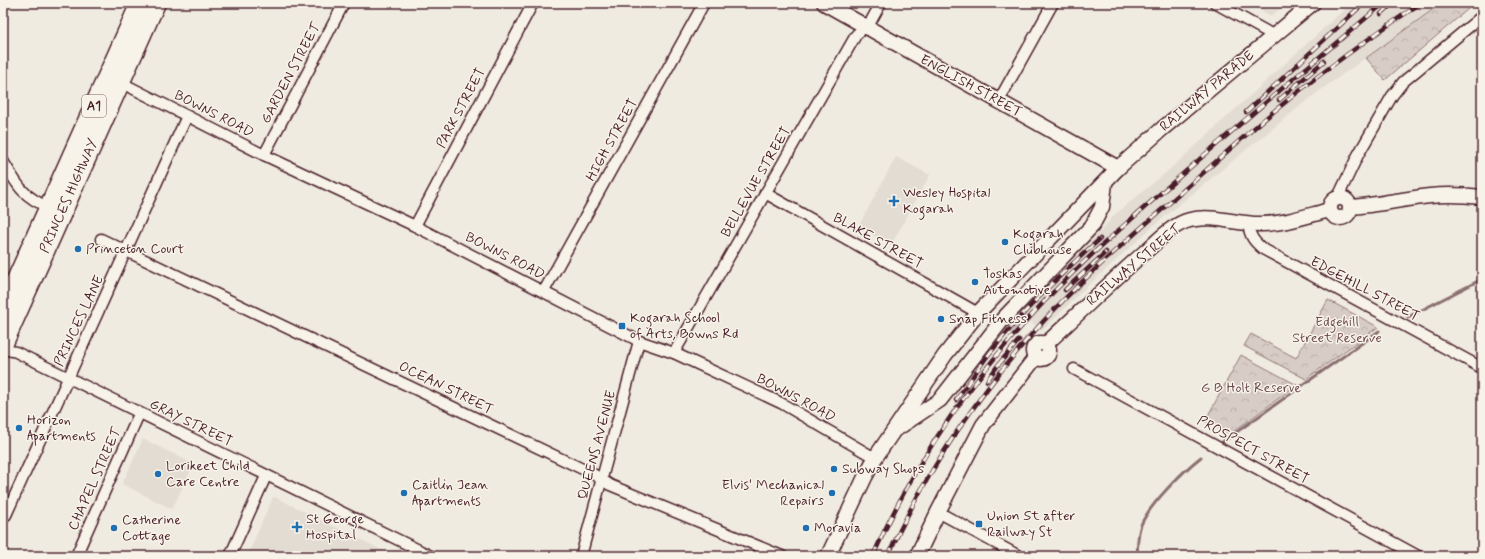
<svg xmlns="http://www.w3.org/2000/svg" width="1485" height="559" font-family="Mynerve,sans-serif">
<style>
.built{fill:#e3dcd2}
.forest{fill:url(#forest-crowns);stroke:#917678}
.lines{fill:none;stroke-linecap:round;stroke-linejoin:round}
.stream{stroke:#8b6f72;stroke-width:3}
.secondary-tunnel{stroke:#cfc2bc;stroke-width:14;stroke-dasharray:14 7;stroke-linecap:butt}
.street-casing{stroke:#4a1f2b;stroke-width:13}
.secondary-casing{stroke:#4a1f2b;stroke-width:17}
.highway-casing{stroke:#4a1f2b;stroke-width:21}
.street{stroke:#f7f3e8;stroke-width:10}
.secondary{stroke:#f7f3e8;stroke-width:14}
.highway{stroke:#f7f3e8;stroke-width:18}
.rail-casing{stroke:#4a1f2b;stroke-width:4.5}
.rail{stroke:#f7f3e8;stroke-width:3;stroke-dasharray:9;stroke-linecap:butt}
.poi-dot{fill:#1f6fb2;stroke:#f7f3e8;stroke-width:1.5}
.labels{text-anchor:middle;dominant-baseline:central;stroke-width:3;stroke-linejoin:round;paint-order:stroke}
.shield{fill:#f7f3e8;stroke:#7e5f64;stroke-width:1}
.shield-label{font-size:13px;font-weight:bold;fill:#4a1f2b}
.street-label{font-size:14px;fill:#4a1f2b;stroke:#f7f3e8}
.poi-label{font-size:14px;fill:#4a1f2b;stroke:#f7f3e8;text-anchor:start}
.park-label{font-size:14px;fill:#6e4a52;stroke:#f7f3e8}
</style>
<defs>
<pattern id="forest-crowns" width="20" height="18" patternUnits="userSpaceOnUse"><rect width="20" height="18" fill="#d8cdc6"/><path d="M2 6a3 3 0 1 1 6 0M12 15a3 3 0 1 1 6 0" fill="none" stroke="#bbb0aa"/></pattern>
</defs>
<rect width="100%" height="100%" fill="#f0ebe0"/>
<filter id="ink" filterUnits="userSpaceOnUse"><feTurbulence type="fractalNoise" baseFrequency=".025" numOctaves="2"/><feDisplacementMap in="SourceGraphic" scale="8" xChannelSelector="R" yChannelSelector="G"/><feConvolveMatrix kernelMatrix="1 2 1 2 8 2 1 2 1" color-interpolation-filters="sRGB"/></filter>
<g filter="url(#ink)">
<g class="built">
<path d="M1248,3h40l-17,13z"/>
<path d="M1351,3h91l-128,92 -84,68 -73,60 -77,70 -38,38 -24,-19 34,-37 49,-44 12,-15 56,-46z"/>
<path d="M896,157l34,18 -39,70 -33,-18z"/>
<path d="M143,439l51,25 -22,45 -50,-25z"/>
<path d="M273,497h2l119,59h-147z"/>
</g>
<g class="forest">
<path d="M1442,3h33l-90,77 -19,-22z"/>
<path d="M1328,300l50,27 -72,52 -62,-33 7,-12 45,24z"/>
<path d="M1241,355l56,30 -67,49 -25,-13z"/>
</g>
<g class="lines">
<g class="stream">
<path d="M1408,317l74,-38"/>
<path d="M1221,443l158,-112"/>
<path d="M1137,556c1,-9 0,-22 4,-31 8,-20 42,-54 60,-68"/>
</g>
<path class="secondary-tunnel" d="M1009,323l24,21"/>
<defs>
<g id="street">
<path d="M1215,3l58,32"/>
<path d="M120,82l144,73 151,71 224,115 35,12 107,50 94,55"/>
<path d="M998,102l55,-99"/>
<path d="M264,155l80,-152"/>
<path d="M3,161c15,25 18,34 46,47"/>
<path d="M765,193l213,120"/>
<path d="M1337,199l21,-44 34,-59 11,-14 79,-66"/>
<path d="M1248,224c2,12 5,17 15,25l219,119"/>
<path d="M415,226l118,-223"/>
<path d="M101,239l492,235 17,11 172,71"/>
<path d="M544,291l160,-288"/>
<path d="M3,349l13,3 415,204"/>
<path d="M674,353l182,-318 15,-14 10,-18"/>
<path d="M1074,369l344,187"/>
<path d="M938,512l81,44"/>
<path d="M6,515l181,-399"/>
<path d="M76,556l63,-142"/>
<path d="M230,556l36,-80"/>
<path d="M581,556l58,-215"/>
</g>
<g id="secondary">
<path d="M824,3l294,165"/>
<circle cx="1340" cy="208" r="10"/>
<path d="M1351,207c26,-2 52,-8 79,-11 17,-2 35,-1 52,1"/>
<circle cx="1041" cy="351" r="8"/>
<path d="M1046,344c33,-31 66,-63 100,-93 13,-11 27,-27 44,-31 24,-6 48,5 72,4 23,0 47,-9 68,-14"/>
<path d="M898,428l42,-28 63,-81 89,-93 10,-19 3,-24"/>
<path d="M828,556l37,-79 10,-19 70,-103 33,-42 140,-145 44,-39 151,-126"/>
<path d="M917,556l21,-44 45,-87 53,-68"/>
</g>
<g id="highway">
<path d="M3,309l137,-306"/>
<path d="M3,345l153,-342"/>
</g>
</defs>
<use href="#street" class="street-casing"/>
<use href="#secondary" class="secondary-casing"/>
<use href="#highway" class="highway-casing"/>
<use href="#street" class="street"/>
<use href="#secondary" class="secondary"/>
<use href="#highway" class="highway"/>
<defs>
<g id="rail">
<path d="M1381,14l12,-11"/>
<path d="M1279,100l45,-39"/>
<path d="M1246,112l118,-109"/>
<path d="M1065,290l41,-38"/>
<path d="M987,381l11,-16 21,-25"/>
<path d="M956,400c10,-14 20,-28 30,-42 33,-43 73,-83 114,-119"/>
<path d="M873,556c38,-87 93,-169 157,-239 42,-47 91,-89 139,-131 70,-62 143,-123 215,-183"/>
<path d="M888,556c36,-82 92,-165 152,-231 44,-49 96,-92 145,-136 32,-28 64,-58 98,-85 44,-36 90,-69 138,-101"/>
</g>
</defs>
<use href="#rail" class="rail-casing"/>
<use href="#rail" class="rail"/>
</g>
</g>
<g class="poi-dot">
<path d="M892 195h4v4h4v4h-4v4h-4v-4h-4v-4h4z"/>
<circle cx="1005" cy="242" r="4"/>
<circle cx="78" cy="249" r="4"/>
<circle cx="975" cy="282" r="4"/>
<circle cx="941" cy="319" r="4"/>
<rect x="618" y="322" width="8" height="8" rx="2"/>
<circle cx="19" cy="428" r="4"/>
<circle cx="834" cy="469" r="4"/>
<circle cx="158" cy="474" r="4"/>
<circle cx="404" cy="493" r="4"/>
<circle cx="832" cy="493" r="4"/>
<rect x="975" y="520" width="8" height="8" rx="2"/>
<path d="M295 521h4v4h4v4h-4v4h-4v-4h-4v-4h4z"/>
<circle cx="114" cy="528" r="4"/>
<circle cx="806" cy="528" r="4"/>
</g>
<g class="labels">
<rect class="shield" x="82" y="95" width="24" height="22" rx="3"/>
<g class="shield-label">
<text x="94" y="106">A1</text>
</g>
<g class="street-label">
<text transform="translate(291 73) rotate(-62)">GARDEN STREET</text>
<text transform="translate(971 86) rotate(29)">ENGLISH STREET</text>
<text transform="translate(1207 91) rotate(-40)">RAILWAY PARADE</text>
<text transform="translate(461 108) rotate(-62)">PARK STREET</text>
<text transform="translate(214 114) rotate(27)">BOWNS ROAD</text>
<text transform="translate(612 140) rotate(-61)">HIGH STREET</text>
<text transform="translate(756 182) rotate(-60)">BELLEVUE STREET</text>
<text transform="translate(69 196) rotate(-66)">PRINCES HIGHWAY</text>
<text transform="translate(878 241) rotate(29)">BLAKE STREET</text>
<text transform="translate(505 256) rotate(27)">BOWNS ROAD</text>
<text transform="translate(1134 265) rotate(-40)">RAILWAY STREET</text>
<text transform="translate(1365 289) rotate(28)">EDGEHILL STREET</text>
<text transform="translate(79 321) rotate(-65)">PRINCES LANE</text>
<text transform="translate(446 388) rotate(26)">OCEAN STREET</text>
<text transform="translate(796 398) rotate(28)">BOWNS ROAD</text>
<text transform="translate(191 423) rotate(26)">GRAY STREET</text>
<text transform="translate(597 445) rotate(-75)">QUEENS AVENUE</text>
<text transform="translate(1253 450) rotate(29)">PROSPECT STREET</text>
<text transform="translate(95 479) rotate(-66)">CHAPEL STREET</text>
</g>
<g class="poi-label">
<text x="903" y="193">Wesley Hospital<tspan x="903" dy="16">Kogarah</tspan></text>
<text x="1013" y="234">Kogarah<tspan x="1013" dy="16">Clubhouse</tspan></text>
<text x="86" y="249">Princeton Court</text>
<text x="983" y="274">Toskas<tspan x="983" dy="16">Automotive</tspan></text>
<text x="630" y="318">Kogarah School<tspan x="630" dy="16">of Arts, Bowns Rd</tspan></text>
<text x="949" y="319">Snap Fitness</text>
<text x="27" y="420">Horizon<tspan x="27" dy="16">Apartments</tspan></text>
<text x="166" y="466">Lorikeet Child<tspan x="166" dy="16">Care Centre</tspan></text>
<text x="842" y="469">Subway Shops</text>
<text x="412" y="485">Caitlin Jean<tspan x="412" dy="16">Apartments</tspan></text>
<text x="824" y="485" text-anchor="end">Elvis' Mechanical<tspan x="824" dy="16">Repairs</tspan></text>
<text x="987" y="516">Union St after<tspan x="987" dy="16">Railway St</tspan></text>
<text x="306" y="519">St George<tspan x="306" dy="16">Hospital</tspan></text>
<text x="122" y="520">Catherine<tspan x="122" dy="16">Cottage</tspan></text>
<text x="814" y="528">Moravia</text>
</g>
<g class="park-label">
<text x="1337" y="322">Edgehill<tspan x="1337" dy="16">Street Reserve</tspan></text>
<text x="1251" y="388">G B Holt Reserve</text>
</g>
</g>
<rect width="1485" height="559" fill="none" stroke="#f7f3e8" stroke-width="16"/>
<rect x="8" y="8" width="1469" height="543" fill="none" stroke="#4a1f2b" stroke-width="1.5" filter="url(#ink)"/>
</svg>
